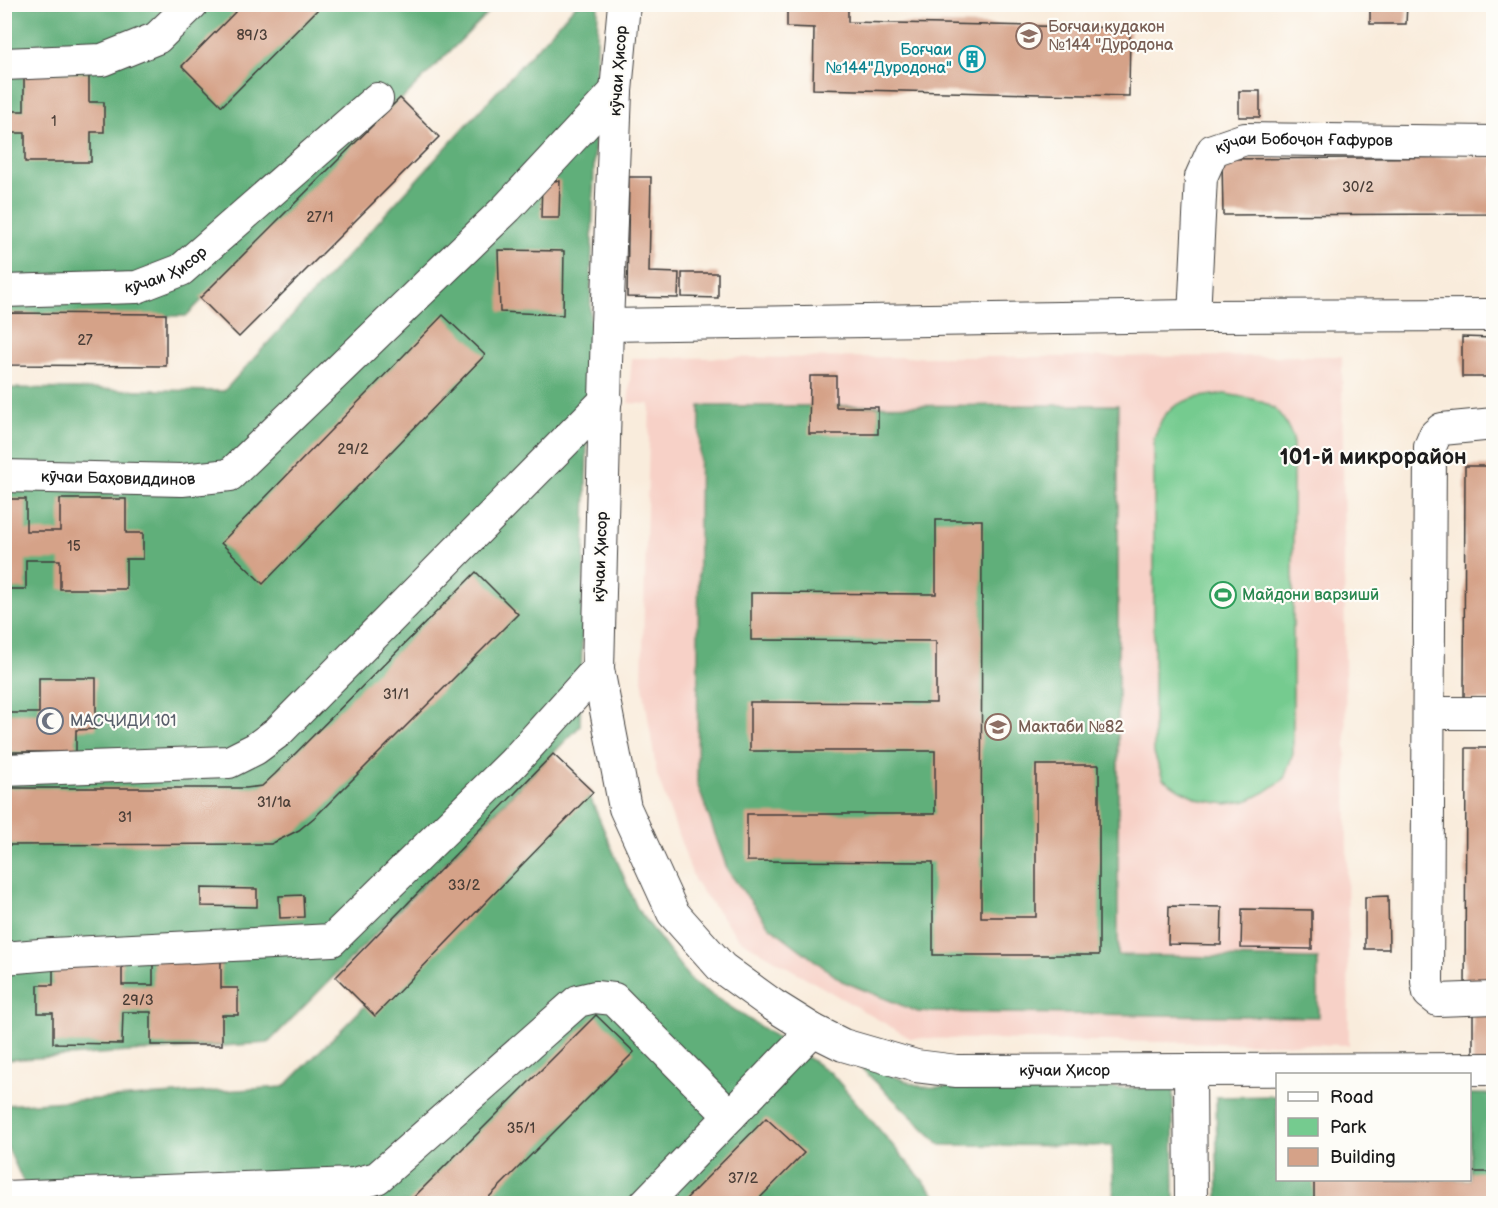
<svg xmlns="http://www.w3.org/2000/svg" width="1498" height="1208" font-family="'Balsamiq Sans',sans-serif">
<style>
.built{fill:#f7d1c7}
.green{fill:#75cb8f;stroke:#487456;stroke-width:1.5}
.forest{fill:#60af7a;stroke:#3e664b;stroke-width:1.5}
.building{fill:#d5a288}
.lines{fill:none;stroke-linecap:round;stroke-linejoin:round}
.minor-casing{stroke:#3d3b39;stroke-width:34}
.minor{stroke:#fff;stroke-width:32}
.labels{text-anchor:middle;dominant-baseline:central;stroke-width:4.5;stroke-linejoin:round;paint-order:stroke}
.number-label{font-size:14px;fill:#4a3e37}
.education-label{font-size:16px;fill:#785e54;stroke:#fdfcf7;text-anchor:start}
.culture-label{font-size:16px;fill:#0d838f;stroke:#fdfcf7;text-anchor:end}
.street-label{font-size:16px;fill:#1c1c1c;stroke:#fdfcf7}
.leisure-label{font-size:16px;fill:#27864d;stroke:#fdfcf7;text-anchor:start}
.worship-label{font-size:16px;fill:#5b616d;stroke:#fdfcf7;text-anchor:start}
.district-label{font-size:22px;font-weight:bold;fill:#1c1c1c;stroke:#fdfcf7}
</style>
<rect width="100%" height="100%" fill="#fdfcf7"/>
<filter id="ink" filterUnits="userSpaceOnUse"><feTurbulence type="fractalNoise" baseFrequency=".0167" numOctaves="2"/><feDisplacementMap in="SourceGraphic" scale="12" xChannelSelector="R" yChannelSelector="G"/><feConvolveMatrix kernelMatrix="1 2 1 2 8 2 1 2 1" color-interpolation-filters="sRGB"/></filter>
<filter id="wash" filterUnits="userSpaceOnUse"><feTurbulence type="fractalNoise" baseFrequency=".008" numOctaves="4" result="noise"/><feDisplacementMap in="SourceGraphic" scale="24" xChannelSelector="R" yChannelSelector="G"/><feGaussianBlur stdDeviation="1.35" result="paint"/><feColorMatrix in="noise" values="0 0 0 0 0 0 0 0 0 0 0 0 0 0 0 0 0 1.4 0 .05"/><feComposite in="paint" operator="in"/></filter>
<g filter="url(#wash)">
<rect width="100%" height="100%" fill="#f9ecdc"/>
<path class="built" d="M1342,356l7,689 -439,-7 -171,-99 -44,-57 -38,-107 -15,-96 8,-275 -22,-1 4,-45z"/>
<path class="green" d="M1225,394c19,3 44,5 56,22 5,6 8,14 12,21v317l-9,25 -19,13 -18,9 -21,3 -25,-4 -21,-10 -17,-11 -9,-26v-315c3,-6 5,-13 8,-19 14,-21 40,-23 63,-25z"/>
<g class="forest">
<path d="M5,5h491l-310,311 -181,-1z"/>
<path d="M576,5h22l-18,721 -312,317 -263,17 -1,-672 220,3z"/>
<path d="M1118,405v550l200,4v58l-400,-5 -76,-31 -73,-55 -41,-55 -31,-88 3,-377z"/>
<path d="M585,785l52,123 55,74 139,91 111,130h-909l-28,-61v-37l279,-18z"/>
<path d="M854,1061l68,26 251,1 1,115h-60l-2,-57 -171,-1z"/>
<path d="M1470,1094h23v109h-275l-2,-106 61,-1 1,84h192z"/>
</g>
<g id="blocks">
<g class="building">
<path d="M243,4h80l-101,102 -40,-40z"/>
<path d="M787,4h61v18l282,6 -1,68 -316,-7 1,-61 -27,-1z"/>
<path d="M1370,4h37l-1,20h-36z"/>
<path d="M24,73h65v29h15v30h-13v30h-66v-29h-21v-22h20z"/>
<rect x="1239" y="91" width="21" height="26"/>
<path d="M400,98l39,39 -200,200 -39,-39z"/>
<path d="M1494,157v57l-271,1 -1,-56z"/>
<path d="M629,177h22l-2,95 30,1 -1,25 -51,-1z"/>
<path d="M542,180l18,1 -1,37h-18z"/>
<path d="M498,250l66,1 -1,64 -63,-3z"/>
<path d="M682,273h36v25l-36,-1z"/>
<path d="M4,313l162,1v52l-162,-1z"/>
<path d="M443,315l42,40 -222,229 -42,-41z"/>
<path d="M1462,337l32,1v39h-32z"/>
<path d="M810,376h26v31h42v27h-69z"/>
<path d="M1465,466h29v234h-30z"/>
<path d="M4,499h22v32h34v-32h66v34h17v26h-17v30h-66v-29h-34v29h-22z"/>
<path d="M936,520h46l-1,397h55v-152h63v190h-166v-93l-186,-1v-47h188v-63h-185v-49l186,1v-62l-185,-1v-47l185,1z"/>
<path d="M476,572l42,42 -202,202 -17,14 -28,14 -267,1v-57h242l16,-2 13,-12z"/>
<path d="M39,678h57v51l-20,1v22h-71v-39h34z"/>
<path d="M1466,748h28v246h-29z"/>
<path d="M553,754l40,38 -218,224 -39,-39z"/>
<path d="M201,888l56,1v18l-56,-1z"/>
<path d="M303,895l1,22 -24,1 -1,-22z"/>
<path d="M1388,896l1,53h-24v-52z"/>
<path d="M1169,906l53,1 -1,38 -53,-1z"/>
<path d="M1242,909l70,1v39l-71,-1z"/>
<path d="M53,955l69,1v29h31v-29h68v32h17v27h-16v30h-71v-33h-28l-1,32 -69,-1v-30h-15v-28h15z"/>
<path d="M1494,1009v56h-21v-55z"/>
<path d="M596,1015l38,37 -151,151h-75z"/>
<path d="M766,1118l38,35 -49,50h-73z"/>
<path d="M1470,1172h24v31h-180v-23h156z"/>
</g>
</g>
</g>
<g filter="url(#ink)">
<use href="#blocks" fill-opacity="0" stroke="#3d3b39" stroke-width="1.5"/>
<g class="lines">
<defs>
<g id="minor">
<path id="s1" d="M624,4l-8,87 -9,234 -9,344 27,139 48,105 49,55 51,37 40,25 30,15 73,21 41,5 233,-1 1,134"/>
<path d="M4,64l98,-4 55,-22 35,-34"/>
<path id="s2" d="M4,291l133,-4 44,-17 196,-171"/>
<path id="s3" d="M1194,316l7,-139 12,-27 32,-11 249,3"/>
<path d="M607,325l587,-9 300,-1"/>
<path d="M1494,424l-52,5 -7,6 -5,12 -3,535 2,11 9,7 56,-2"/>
<path id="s4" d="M4,476l178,4 48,-5 277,-267 109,-117"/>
<path d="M1429,713h65"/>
<path d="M4,770l225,-8 26,-13 23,-17 328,-332"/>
<path d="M4,958l48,-4 280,-14 181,-177 85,-94"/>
<path d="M1190,1070l304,-1"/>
<path d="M4,1197l350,-13 23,-6 201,-177 17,-4 19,2 116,117"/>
<path d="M645,1204l168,-174"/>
</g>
</defs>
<use href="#minor" class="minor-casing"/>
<use href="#minor" class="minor"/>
</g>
</g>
<defs>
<symbol id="school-ring" viewBox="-11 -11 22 22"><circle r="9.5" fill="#fdfcf7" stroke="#8d6e63" stroke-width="1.5"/><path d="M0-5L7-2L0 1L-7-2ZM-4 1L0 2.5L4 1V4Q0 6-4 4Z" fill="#8d6e63"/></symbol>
<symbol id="building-ring" viewBox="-11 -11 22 22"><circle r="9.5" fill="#fdfcf7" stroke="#0f9aa8" stroke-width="1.5"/><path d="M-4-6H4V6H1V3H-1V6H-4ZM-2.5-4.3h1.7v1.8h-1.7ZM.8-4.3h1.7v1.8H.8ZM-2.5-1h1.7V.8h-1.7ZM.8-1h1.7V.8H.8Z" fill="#0f9aa8"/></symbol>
<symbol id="stadium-ring" viewBox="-11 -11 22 22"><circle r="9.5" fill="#fdfcf7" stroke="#2e9e5b" stroke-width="1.5"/><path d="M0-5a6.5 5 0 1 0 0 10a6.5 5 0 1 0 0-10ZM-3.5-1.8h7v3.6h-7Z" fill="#2e9e5b"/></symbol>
<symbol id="mosque-ring" viewBox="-11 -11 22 22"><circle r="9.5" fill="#fdfcf7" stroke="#6b7280" stroke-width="1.5"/><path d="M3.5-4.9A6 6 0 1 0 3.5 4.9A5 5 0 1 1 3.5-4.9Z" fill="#6b7280"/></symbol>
</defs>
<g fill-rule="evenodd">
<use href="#school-ring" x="1014" y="21" width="30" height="30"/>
<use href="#building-ring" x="957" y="44" width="30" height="30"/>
<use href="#stadium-ring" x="1208" y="580" width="30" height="30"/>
<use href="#mosque-ring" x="35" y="706" width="30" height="30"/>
<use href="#school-ring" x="983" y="712" width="30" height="30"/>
</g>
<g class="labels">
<g class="number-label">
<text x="252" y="35">89/3</text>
<text x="54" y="121">1</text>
<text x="1358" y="187">30/2</text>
<text x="320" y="217">27/1</text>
<text x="85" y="340">27</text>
<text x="353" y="449">29/2</text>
<text x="74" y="546">15</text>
<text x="396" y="694">31/1</text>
<text x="274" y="802">31/1а</text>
<text x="125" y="817">31</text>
<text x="464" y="885">33/2</text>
<text x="138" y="1000">29/3</text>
<text x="521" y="1128">35/1</text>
<text x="743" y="1178">37/2</text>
</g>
<g class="education-label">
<text x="1048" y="27">Боғчаи кудакон<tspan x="1048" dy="18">№144 "Дуродона</tspan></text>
<text x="1018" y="727">Мактаби №82</text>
</g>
<g class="culture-label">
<text x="952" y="50">Боғчаи<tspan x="952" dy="18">№144"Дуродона"</tspan></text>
</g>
<g class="street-label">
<text transform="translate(619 71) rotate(-86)">кӯчаи Ҳисор</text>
<text stroke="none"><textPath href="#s3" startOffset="261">кӯчаи Бобоҷон Ғафуров</textPath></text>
<text stroke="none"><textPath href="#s2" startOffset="166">кӯчаи Ҳисор</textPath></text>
<text stroke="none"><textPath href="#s4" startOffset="114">кӯчаи Баҳовиддинов</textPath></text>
<text transform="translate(601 557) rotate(-88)">кӯчаи Ҳисор</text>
<text stroke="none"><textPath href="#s1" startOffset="1365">кӯчаи Ҳисор</textPath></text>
</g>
<g class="leisure-label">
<text x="1242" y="595">Майдони варзишӣ</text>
</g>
<g class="worship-label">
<text x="70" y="721">МАСҶИДИ 101</text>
</g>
<g class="district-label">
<text x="1373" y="457">101-й микрорайон</text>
</g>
</g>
<rect width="1498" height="1208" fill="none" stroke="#fdfcf7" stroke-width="24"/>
<rect x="1276" y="1073" width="195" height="108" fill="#fdfcf7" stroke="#a3a29f" stroke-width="1.5"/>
<rect x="1288" y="1092" width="30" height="9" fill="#ffffff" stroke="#a3a29f" stroke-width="1.5"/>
<text x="1330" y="1103" font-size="18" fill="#1c1c1c">Road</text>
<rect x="1288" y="1118" width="30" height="18" fill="#75cb8f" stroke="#a3a29f" stroke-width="1.5"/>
<text x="1330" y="1133" font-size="18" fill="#1c1c1c">Park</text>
<rect x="1288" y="1148" width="30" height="18" fill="#d5a288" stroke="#a3a29f" stroke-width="1.5"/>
<text x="1330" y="1163" font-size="18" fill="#1c1c1c">Building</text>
</svg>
